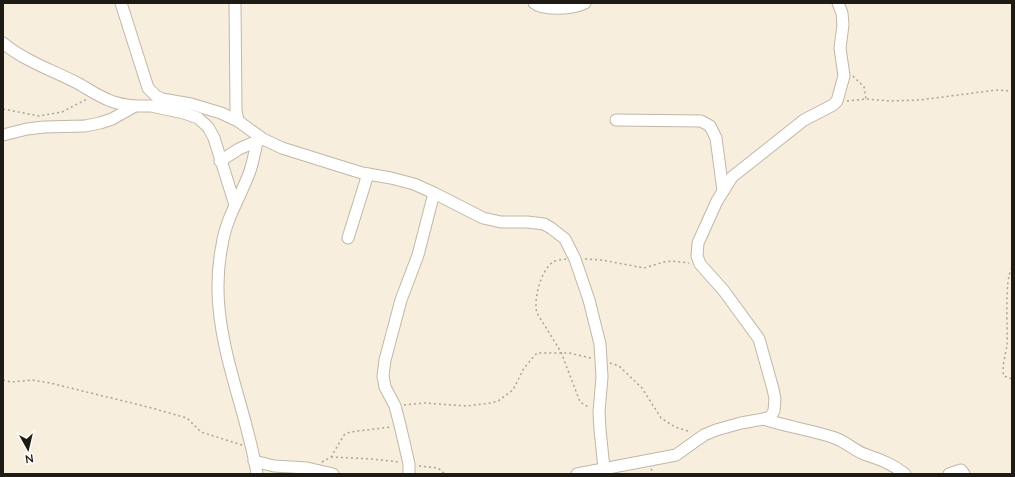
<svg xmlns="http://www.w3.org/2000/svg" width="1015" height="477" font-family="Lato,sans-serif">
<style>
.lines{fill:none;stroke-linecap:round;stroke-linejoin:round}
.minor-casing{stroke:#c0b7a7;stroke-width:13}
.path{stroke:#aba396;stroke-width:1.5;stroke-dasharray:2 3;stroke-linecap:butt}
.minor{stroke:#fff;stroke-width:11}
</style>
<rect width="100%" height="100%" fill="#f8eedd"/>
<g class="lines">
<defs>
<g id="minor">
<path d="M121,3l27,85 8,8 6,3 29,5 30,9 17,8 25,18 19,9 80,25 29,5 23,6 20,9 49,25 18,4h26l17,2 7,4 14,11 10,20 14,41 11,44 2,33 -3,35 1,18 4,38"/>
<path d="M235,3l1,107 2,11"/>
<path d="M534,3c9,8 40,6 51,0"/>
<path d="M3,43c23,19 52,28 78,42 10,6 19,12 30,16 7,3 16,4 24,5"/>
<path d="M616,120l85,1 9,5 6,12 7,53"/>
<path d="M3,135l24,-6 17,-2 41,-1 15,-3 12,-4 23,-13h16l33,7 14,5 10,9 6,11 21,67"/>
<path d="M220,161l19,-12 23,-10"/>
<path d="M348,238l20,-64"/>
<path d="M764,419c23,8 48,11 71,19 11,4 19,12 29,16 17,6 27,9 41,20"/>
<path d="M254,461l20,5 33,2 26,6"/>
<path d="M257,474c-9,-56 -33,-110 -38,-166 -2,-21 -1,-43 3,-63 4,-27 19,-49 28,-74 3,-9 5,-20 7,-29"/>
<path d="M409,474v-10l-9,-39 -5,-19 -10,-19 -2,-11 2,-16 16,-60 17,-45 16,-62"/>
<path d="M577,474l99,-19 28,-20 12,-5 25,-7 23,-4 6,-2 4,-6 1,-12 -2,-10 -14,-50 -35,-48 -24,-27 -3,-8 1,-13 19,-42 15,-24 72,-57 29,-15 4,-4 7,-25 -4,-28 3,-23 -1,-12 -4,-10"/>
<path d="M949,474l12,-4 3,4"/>
</g>
</defs>
<use href="#minor" class="minor-casing"/>
<g class="path">
<path d="M853,76l11,11 2,12"/>
<path d="M847,101l19,-2 24,2 30,-1 76,-10 16,1"/>
<path d="M3,109l36,7 23,-4 25,-13"/>
<path d="M566,259c-4,1 -10,1 -13,3 -12,8 -20,38 -16,51l24,39 19,50 10,6"/>
<path d="M585,259l17,1 42,8 20,-6 8,-1 17,2"/>
<path d="M1012,268c-8,11 -4,61 -5,77 -1,8 -6,24 -3,31l8,3"/>
<path d="M610,363l9,3 23,22 19,30 14,9 16,5"/>
<path d="M3,380l8,2 21,-2 18,3 98,24 39,11 14,14 41,13"/>
<path d="M404,405l21,-2 41,3 25,-3 7,-2 15,-11 11,-22 13,-15h32l22,5"/>
<path d="M331,457l41,2 27,3"/>
<path d="M322,462l9,-5 13,-22 6,-3 41,-5"/>
<path d="M419,466l19,2 7,6"/>
<path d="M651,469l3,5"/>
</g>
<use href="#minor" class="minor"/>
</g>
<rect width="1015" height="477" fill="none" stroke="#1e1b15" stroke-width="8"/>
<g transform="translate(28 449) rotate(172)" stroke="#fefcf9" stroke-width="3" paint-order="stroke">
<path d="M0-3L7 15L0 10L-7 15Z" fill="#1e1b15"/>
<text y="-6" font-size="11" font-weight="bold" text-anchor="middle" fill="#1e1b15">N</text>
</g>
</svg>
